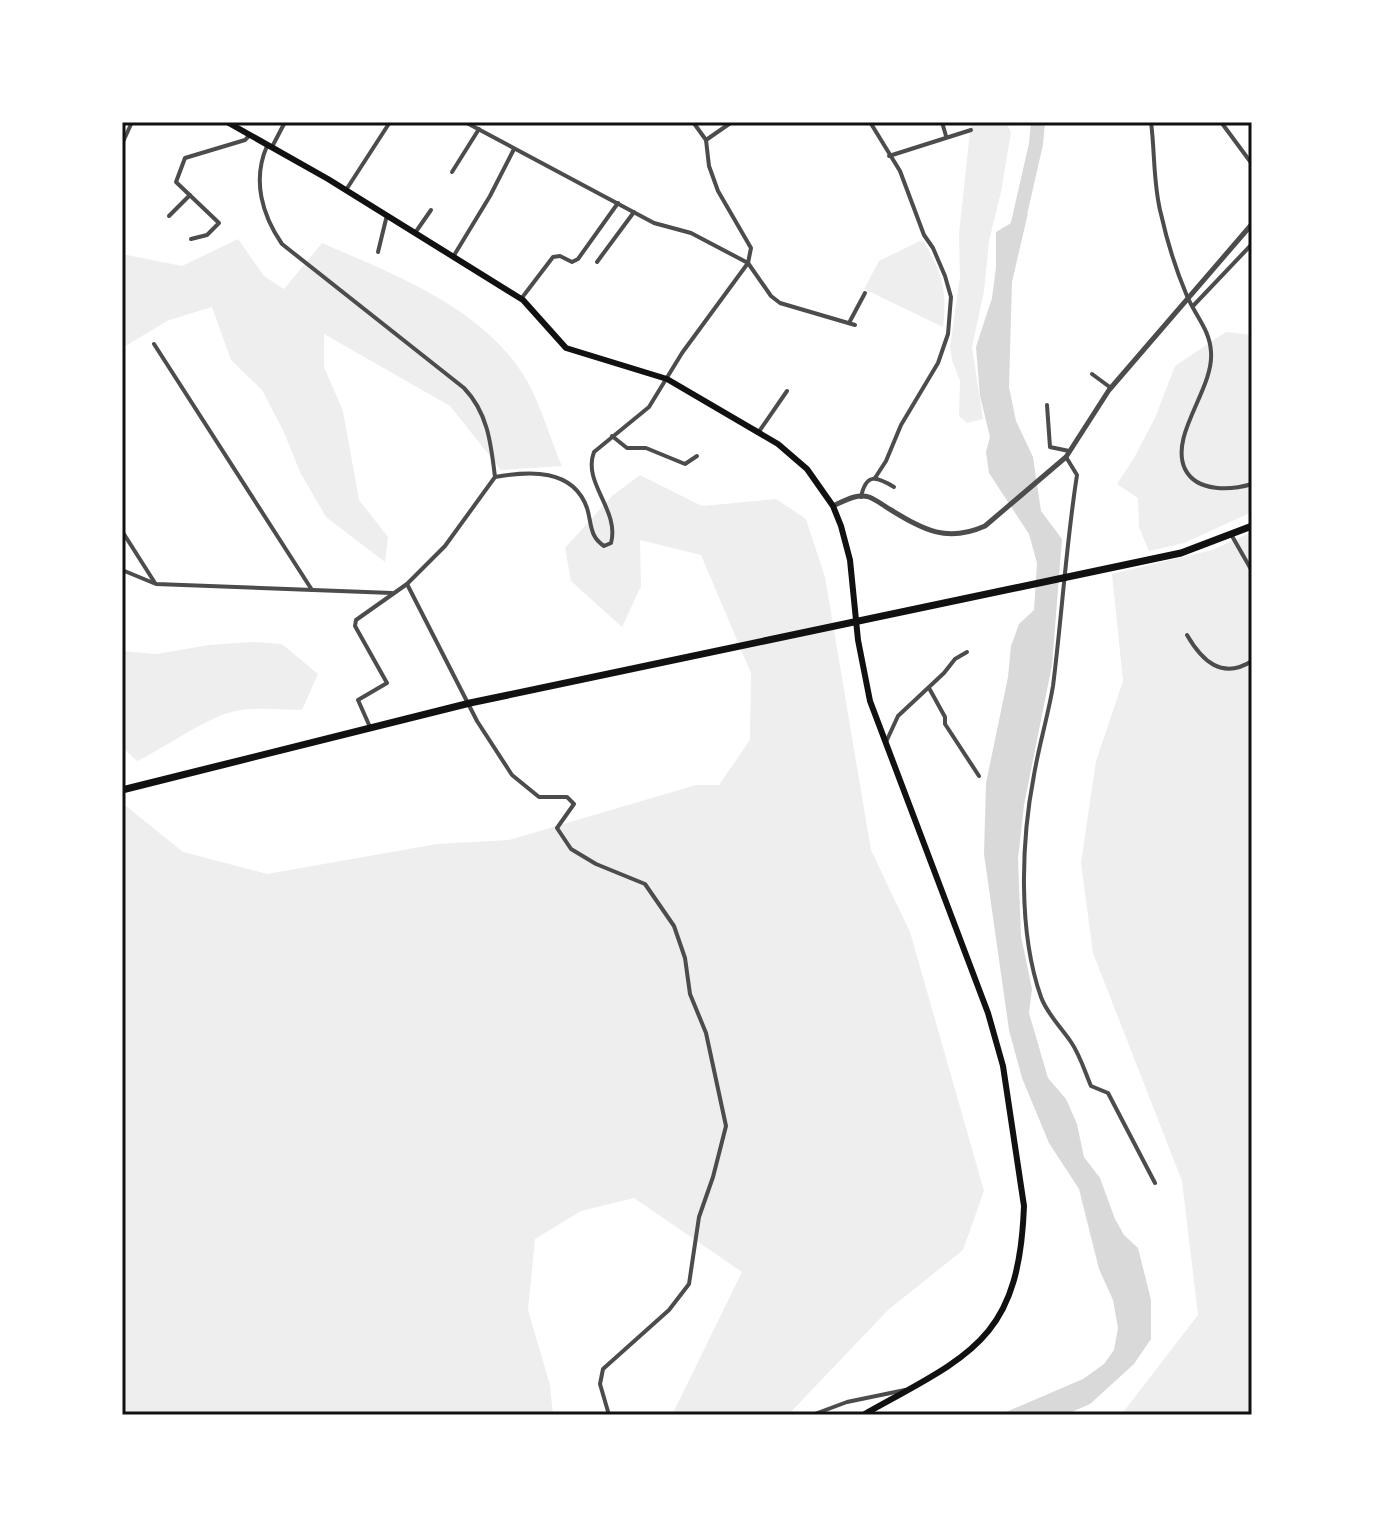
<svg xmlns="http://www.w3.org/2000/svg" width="1374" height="1537" font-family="Spectral,serif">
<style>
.green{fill:#eee}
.water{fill:#d9d9d9}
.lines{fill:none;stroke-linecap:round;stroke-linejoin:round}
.river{stroke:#d9d9d9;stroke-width:14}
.minor{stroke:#4c4c4c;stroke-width:4}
.tertiary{stroke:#4c4c4c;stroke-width:5}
.secondary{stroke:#111;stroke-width:6}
.trunk{stroke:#111;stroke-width:7}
.neatline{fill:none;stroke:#111;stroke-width:3}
</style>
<rect width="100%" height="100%" fill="#fff"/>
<g class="green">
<path d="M971,122h34l6,10 -10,60 -12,49 -5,50 -12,56 11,72 -16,4 -8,-7 1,-35 -8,-21 -2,-13 10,-70 -1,-43z"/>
<path d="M238,239l26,37 20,13 38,-46c73,32 163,65 205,138 15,26 23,58 35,85l-61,4 -51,-64 -126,-72v33l19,44 16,89 29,37 -3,25 -59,-45 -26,-45 -17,-42 -21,-40 -31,-30 -19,-53 -43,13 -47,28v-94l60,12z"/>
<path d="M920,241l4,1c19,33 23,48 19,85l-79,-38 15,-28z"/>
<path d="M1226,332l26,3v177l-68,31 -35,8 -10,-24 -1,-29 -21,-14 17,-26 21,-40 20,-52z"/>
<path d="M640,475l62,31 74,-7 30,20 19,58 46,273 39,82 74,259 -21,59 -75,60 -100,105h-116l70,-143 -108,-74 -53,13 -46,28 -7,71 22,75 3,30h-431v-608l4,-1 57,46 84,22 170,-30 72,-4 187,-55h23l31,-45 1,-67 -50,-118 -61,-15 1,46 -19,41 -51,-46 -6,-33 47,-52z"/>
<path d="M1252,532v883h-131l77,-100 -16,-134 -89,-228 -12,-90 15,-102 27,-80 -11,-107 100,-24z"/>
<path d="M253,642l29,2 36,30 -16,36c-27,-1 -61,-5 -87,8 -27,12 -51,30 -78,43l-15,-14v-96l35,3 52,-9z"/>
</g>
<path class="water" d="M1028,213l-16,69 -3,105 7,34 17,36 8,54 21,28 -10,126 -28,140 -6,54 3,77 11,53 -3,24 19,65 18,21 11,25 7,33 16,21 15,41 9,16 14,13 13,52v39l-17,25 -44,40 -25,11h-79l20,-3 77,-33 21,-15 10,-14 4,-22 -5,-28 -14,-31 -20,-80 -30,-46 -27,-65 -13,-48 -25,-176 2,-71 22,-106 3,-31 8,-22 15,-14 3,-47 -8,-29 -40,-61 -3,-21 4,-15 -10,-41 -4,-49 16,-49 4,-31v-35z"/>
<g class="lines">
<path class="river" d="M1015,236l21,-92 2,-22"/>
<g class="minor">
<path d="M465,122l189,101 37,10 57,30 23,33 9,7 75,22"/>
<path d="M870,122l30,49 24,64 9,13 12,28 6,21 -3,37 -10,29 -37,62 -15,36 -11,17"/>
<path d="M942,122l4,14"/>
<path d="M1151,122c4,30 2,62 10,92 6,27 15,56 26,82 8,19 23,34 24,56 3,37 -42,83 -26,117 12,24 47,21 67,15"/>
<path d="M1221,122l31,42"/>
<path d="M706,140l26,-18"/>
<path d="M122,144l10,-22"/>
<path d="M267,146c-15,34 -5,69 15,98l182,144c24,25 27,56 31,89l-50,69 -38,38 -51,36 -1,6 32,57 -29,17 12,27"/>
<path d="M272,147l13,-25"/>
<path d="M889,156l82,-26"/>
<path d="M452,172l27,-43"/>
<path d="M346,190l44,-68"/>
<path d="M169,216l21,-21"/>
<path d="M415,233l16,-23"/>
<path d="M191,239l16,-4 12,-12 -43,-41 9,-24 60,-18 5,-5"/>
<path d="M378,252l9,-37"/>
<path d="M453,257l37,-61 24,-47"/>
<path d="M597,262l37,-50"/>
<path d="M521,299l32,-42 7,-1 12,6 6,-3 40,-56"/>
<path d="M1193,306l59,-62"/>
<path d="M849,323l16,-30"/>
<path d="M154,344l158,246"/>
<path d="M1092,374l19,14"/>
<path d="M1047,405l3,42 19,4"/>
<path d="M758,433l29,-42"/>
<path d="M612,436l15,12h19l39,16 12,-8"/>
<path d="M1066,457l11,18c-11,70 -15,140 -24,211 -5,30 -14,59 -19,89 -13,67 -16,157 7,222 6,17 20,30 30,45 9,13 14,30 20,44l17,7 47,90"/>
<path d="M495,477c34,-6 78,-9 92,31 5,16 2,28 17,38l7,-3c9,-33 -29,-60 -17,-91l55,-45 33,-54 66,-90 3,-15 -33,-57 -9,-25 -3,-26 -13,-18"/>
<path d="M861,497c5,-24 15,-21 33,-10"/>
<path d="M122,531l33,52"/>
<path d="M1232,536l20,35"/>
<path d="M122,570l34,14 236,9"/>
<path d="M407,584l70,137 35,54 27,22h28l7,7 -17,24 14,21 25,15 49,20 29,42 11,32 5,36 16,39 20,93 -13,51 -14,40 -10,67 -20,26 -66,59 -3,15 9,31"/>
<path d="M1187,635c15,26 35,45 65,26"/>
<path d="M929,688l16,29v7l34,52"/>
<path d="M886,742l12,-26 46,-43 11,-14 12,-7"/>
<path d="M812,1415l35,-13 58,-12"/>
</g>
<path class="tertiary" d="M833,506c11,-5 24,-13 36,-9 8,3 15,9 22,13 33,20 56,33 94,16l81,-69 43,-67 143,-166"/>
<path class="secondary" d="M227,122l101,57 195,121 43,48 101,31 111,65 29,25 26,37 8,20 9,34 8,80 12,61 118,312 15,53 21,140c-5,135 -54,149 -161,209"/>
<path class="trunk" d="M122,790l348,-87 711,-150 71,-27"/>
</g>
<rect width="1374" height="1537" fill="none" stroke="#ffffff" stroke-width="248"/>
<rect x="124" y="124" width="1126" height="1289" class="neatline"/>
</svg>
